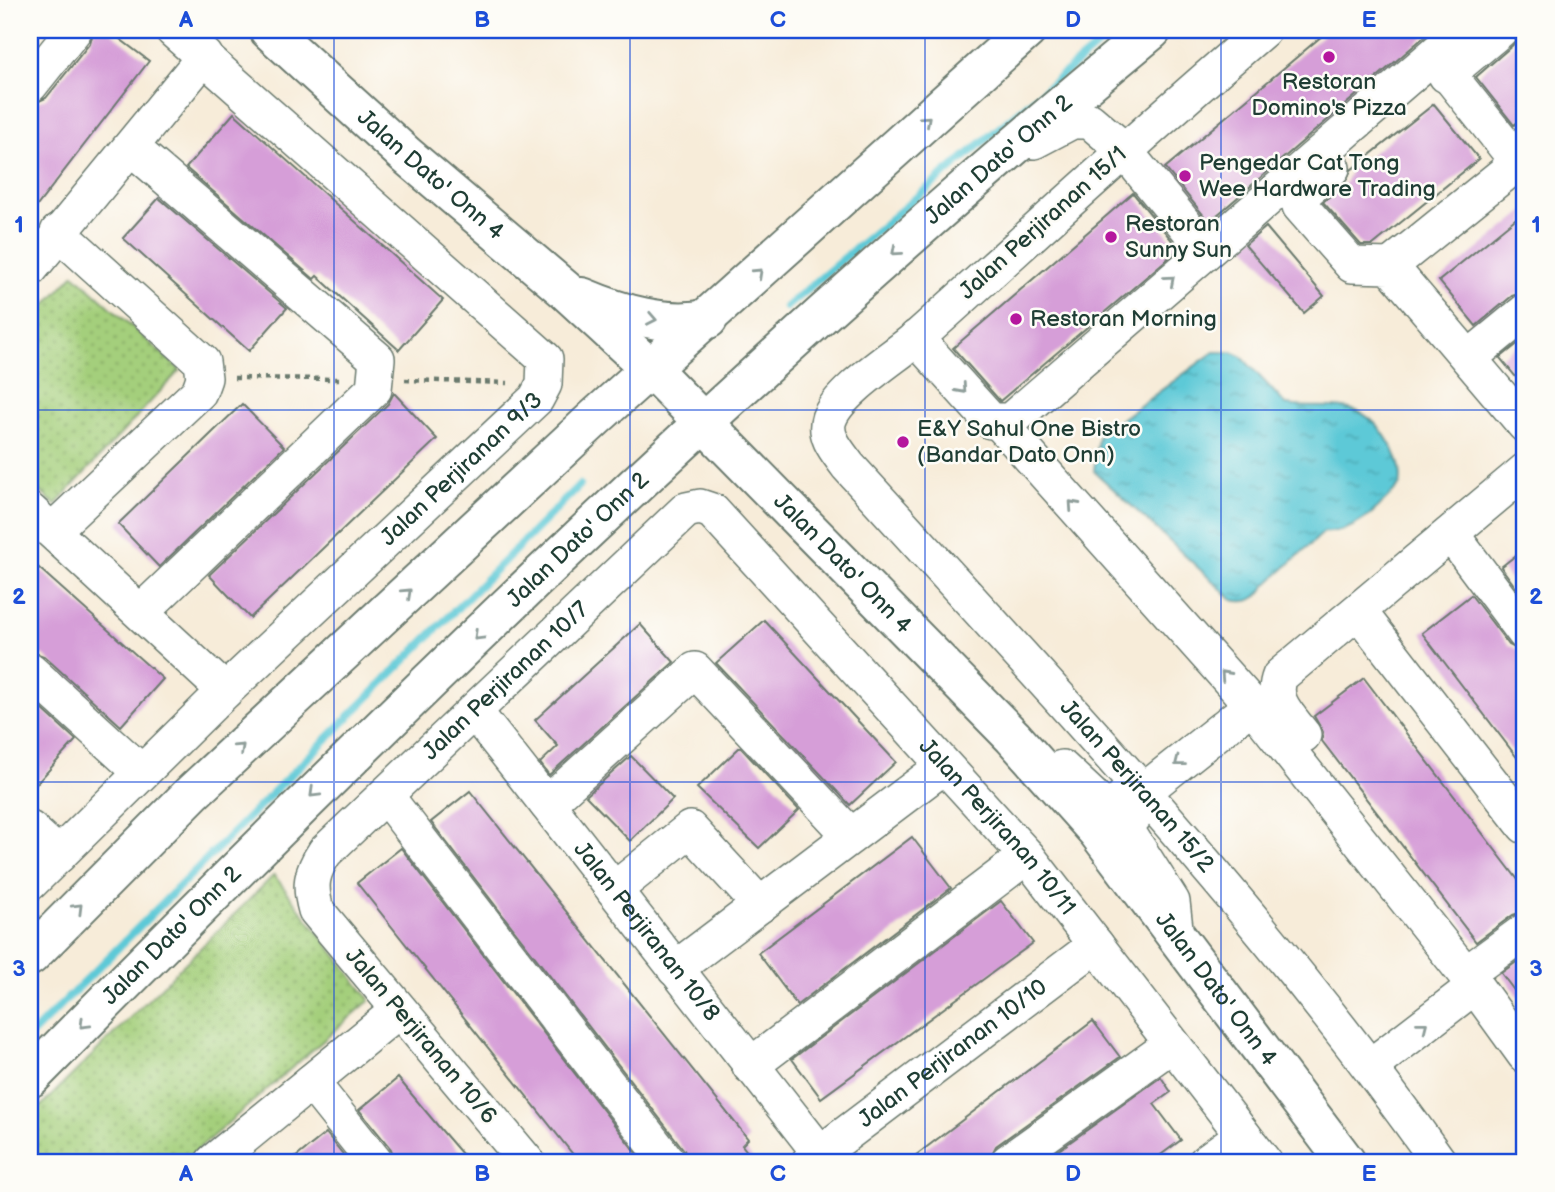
<svg xmlns="http://www.w3.org/2000/svg" width="1555" height="1192" font-family="'Balsamiq Sans',sans-serif">
<style>
.grass{fill:url(#grass-dots);stroke:#628658;stroke-width:2}
.water{fill:url(#water-ripples);stroke:#3e8386;stroke-width:2}
.lines{fill:none;stroke-linecap:round;stroke-linejoin:round}
.stream{stroke:#5dc9d7;stroke-width:8}
.building{fill:#d69ed8}
.minor-casing{stroke:#6b7a6e;stroke-width:38}
.major-casing{stroke:#6b7a6e;stroke-width:42}
.path{stroke:#6b7a6e;stroke-width:4.5;stroke-dasharray:5 5;stroke-linecap:butt}
.minor{stroke:#fff;stroke-width:35}
.major{stroke:#fff;stroke-width:38}
.oneway{stroke:#8f9e9a}
.grid{fill:none;stroke:#1d4ed8;stroke-width:2;stroke-opacity:0.55}
.poi-dot{fill:#b5179e;stroke:#fdfcf7;stroke-width:2.5}
.labels{text-anchor:middle;dominant-baseline:central;stroke-width:5;stroke-linejoin:round;paint-order:stroke}
.poi-label{font-size:23px;fill:#1f3d34;stroke:#fdfcf7;text-anchor:start}
.street-label{font-size:23px;fill:#1f3d34;stroke:#fdfcf7}
.neatline{fill:none;stroke:#1d4ed8;stroke-width:2.5}
.grid-label{font-size:23px;text-anchor:middle;font-weight:bold;fill:#1d4ed8}
</style>
<defs>
<pattern id="grass-dots" width="8" height="8" patternUnits="userSpaceOnUse" patternTransform="scale(1.75)"><rect width="8" height="8" fill="#a4cf7b"/><path d="M2 2h.1M6 6h.1" fill="none" stroke="#85a966" stroke-width="1.8" stroke-linecap="round"/></pattern>
<pattern id="water-ripples" width="26" height="14" patternUnits="userSpaceOnUse" patternTransform="scale(1.75)"><rect width="26" height="14" fill="#5dc9d7"/><path d="M2 4q2-2 4 0t4 0M15 11q2-2 4 0t4 0" fill="none" stroke="#4ca4af"/></pattern>
</defs>
<rect width="100%" height="100%" fill="#fdfcf7"/>
<filter id="ink" filterUnits="userSpaceOnUse"><feTurbulence type="fractalNoise" baseFrequency=".0143" numOctaves="2"/><feDisplacementMap in="SourceGraphic" scale="14" xChannelSelector="R" yChannelSelector="G"/><feConvolveMatrix kernelMatrix="1 2 1 2 8 2 1 2 1" color-interpolation-filters="sRGB"/></filter>
<filter id="wash" filterUnits="userSpaceOnUse"><feTurbulence type="fractalNoise" baseFrequency=".00686" numOctaves="4" result="noise"/><feDisplacementMap in="SourceGraphic" scale="28" xChannelSelector="R" yChannelSelector="G"/><feGaussianBlur stdDeviation="1.57" result="paint"/><feColorMatrix in="noise" values="0 0 0 0 0 0 0 0 0 0 0 0 0 0 0 0 0 1.4 0 .05"/><feComposite in="paint" operator="in"/></filter>
<g filter="url(#wash)">
<rect width="100%" height="100%" fill="#f7ecd9"/>
<g class="grass">
<path d="M74,274l106,96 -125,135 -25,-23v-160z"/>
<path d="M274,875l96,125 -187,162h-153v-45z"/>
</g>
<path class="water" d="M1214,352h18l9,4 45,49c47,7 75,-12 104,39 8,13 13,26 10,41 -20,21 -45,50 -76,47l-59,54c-7,13 -17,18 -32,14l-139,-129 4,-35z"/>
<g class="lines">
<g class="stream">
<path d="M786,307l330,-277"/>
<path d="M30,1036l550,-551"/>
</g>
</g>
<g id="blocks">
<g class="building">
<path d="M94,30h14l41,31 -119,154v-110l16,-7 44,-55z"/>
<path d="M1329,30h103l-223,192 -44,-54z"/>
<path d="M1520,30h5v86l-11,9 -38,-48 37,-32z"/>
<path d="M1434,104l45,55 -106,86h-12l-38,-43 22,-19 6,-13z"/>
<path d="M234,113l209,187 -44,50 -82,-74 -3,3 -128,-111z"/>
<path d="M1133,193l46,56 -179,152 -47,-53z"/>
<path d="M159,198l128,110 -38,43 -126,-113z"/>
<path d="M1525,211v81l-13,4 -36,30 -37,-45z"/>
<path d="M1266,227l58,69 -20,17 -59,-68z"/>
<path d="M1525,338v50l-25,-30z"/>
<path d="M394,393l43,46 -187,179 -41,-43 179,-171z"/>
<path d="M242,404l42,43 -125,120 -41,-43z"/>
<path d="M1525,548v52l-24,-33z"/>
<path d="M30,560l133,119 -42,47 -77,-70 -14,-5z"/>
<path d="M1471,595l38,50 16,8v115l-103,-135z"/>
<path d="M764,620l132,142 -46,43 -134,-142z"/>
<path d="M640,624l34,38 -125,113 -9,-12 18,-17 -23,-26z"/>
<path d="M1364,678l161,211v22l-12,4 -37,27 -154,-201 1,-9 -9,-16z"/>
<path d="M30,698l46,42 -46,51z"/>
<path d="M740,747l59,63 -40,38 -62,-60z"/>
<path d="M631,756l42,43 -43,42 -44,-45z"/>
<path d="M470,791l278,348 -6,6 13,17h-67l-4,-12 -253,-328z"/>
<path d="M912,837l39,51 -154,117 -39,-52z"/>
<path d="M401,848l242,314h-64l-222,-279z"/>
<path d="M1001,901l32,42 -212,155 -29,-39z"/>
<path d="M1525,956v49l-24,-32z"/>
<path d="M1093,1021l27,36 -124,89 -8,16h-81z"/>
<path d="M1161,1077l10,15 -17,12 27,36 -30,22 -106,-2z"/>
<path d="M398,1078l45,54 26,30h-74l-4,-13 -32,-39z"/>
<path d="M326,1133l23,29h-59z"/>
</g>
</g>
</g>
<g filter="url(#ink)">
<use href="#blocks" fill-opacity="0" stroke="#6b7a6e" stroke-width="2"/>
<g class="lines">
<defs>
<g id="minor">
<path id="s1" d="M1263,30c-117,100 -230,204 -345,307 -23,20 -79,54 -89,82 -6,18 10,34 19,47 205,225 415,447 591,696"/>
<path d="M1447,73l71,89"/>
<path d="M1446,75l54,-45"/>
<path d="M30,85l44,-55"/>
<path d="M1034,141l38,-20h18l33,28 82,100"/>
<path d="M132,148l245,211 -3,30 -233,223"/>
<path d="M1332,168l-32,28v10l52,59 38,1 135,159"/>
<path d="M1390,266l135,-109"/>
<path d="M30,269l175,-213"/>
<path d="M916,338l75,83h19l453,-391"/>
<path d="M1469,358l56,-46"/>
<path d="M1000,423l252,282 223,281 50,69"/>
<path d="M30,511l195,180"/>
<path d="M52,531l147,-139 5,-14 -2,-16 -144,-130"/>
<path d="M1451,534l74,99"/>
<path d="M1359,612l166,214"/>
<path d="M30,671l111,101"/>
<path id="s2" d="M474,711l353,451"/>
<path d="M1303,735c-14,-19 -33,-34 -23,-59l245,-205"/>
<path d="M1062,768l42,39h9l25,-23"/>
<path d="M1144,791l108,-86"/>
<path d="M385,795l283,367"/>
<path d="M1149,797l-24,31 47,74 3,26"/>
<path d="M547,804l148,-134 156,166"/>
<path d="M30,829l29,26"/>
<path id="s3" d="M30,883l195,-192 311,-292 8,-15 1,-25 -372,-329"/>
<path d="M614,890l76,-61 70,76"/>
<path d="M1477,966l48,-35"/>
<path d="M675,969l269,-203"/>
<path d="M750,1066l277,-210"/>
<path d="M1371,1066l104,-80"/>
<path d="M311,1082l64,80"/>
<path d="M213,1162l186,-152"/>
<path id="s4" d="M527,1162l-211,-252c-7,-24 -5,-37 9,-58l361,-342 14,-3 12,4 315,345 237,306"/>
<path id="s5" d="M809,1162l287,-217"/>
<path d="M1008,1162l163,-117"/>
<path d="M1206,1162l37,-27"/>
</g>
<g id="major">
<path id="s6" d="M269,30l137,125 158,134 88,81 361,367 84,94 249,331"/>
<path d="M582,297c40,17 83,30 126,22"/>
<path d="M30,956l163,-164 403,-375 431,-387"/>
<path id="s7" d="M30,1078c359,-364 727,-722 1122,-1048"/>
</g>
</defs>
<use href="#minor" class="minor-casing"/>
<use href="#major" class="major-casing"/>
<g class="path">
<path d="M234,378l106,1"/>
<path d="M405,380l103,3"/>
</g>
<use href="#minor" class="minor"/>
<use href="#major" class="major"/>
</g>
<defs><path id="oneway-chevron" d="M-2-3.5L2.5 0L-2 3.5" fill="none" stroke-width="1.6" stroke-linecap="round" stroke-linejoin="round" transform="scale(1.75)"/></defs>
<g class="oneway">
<use href="#oneway-chevron" transform="translate(926 120) rotate(-42)"/>
<use href="#oneway-chevron" transform="translate(896 251) rotate(139)"/>
<use href="#oneway-chevron" transform="translate(758 273) rotate(-43)"/>
<use href="#oneway-chevron" transform="translate(1170 280) rotate(-41)"/>
<use href="#oneway-chevron" transform="translate(652 319) rotate(11)"/>
<use href="#oneway-chevron" transform="translate(962 389) rotate(48)"/>
<use href="#oneway-chevron" transform="translate(1073 505) rotate(-132)"/>
<use href="#oneway-chevron" transform="translate(407 593) rotate(-43)"/>
<use href="#oneway-chevron" transform="translate(478 636) rotate(136)"/>
<use href="#oneway-chevron" transform="translate(1225 675) rotate(-132)"/>
<use href="#oneway-chevron" transform="translate(240 748) rotate(-43)"/>
<use href="#oneway-chevron" transform="translate(1179 762) rotate(142)"/>
<use href="#oneway-chevron" transform="translate(314 793) rotate(136)"/>
<use href="#oneway-chevron" transform="translate(78 908) rotate(-45)"/>
<use href="#oneway-chevron" transform="translate(84 1024) rotate(135)"/>
<use href="#oneway-chevron" transform="translate(1423 1026) rotate(-38)"/>
</g>
</g>
<path class="grid" d="M334,30v1132M630,30v1132M925,30v1132M1221,30v1132M30,410h1495M30,782h1495"/>
<g class="poi-dot">
<circle cx="1329" cy="57" r="7"/>
<circle cx="1185" cy="176" r="7"/>
<circle cx="1111" cy="237" r="7"/>
<circle cx="1016" cy="319" r="7"/>
<circle cx="903" cy="442" r="7"/>
</g>
<g class="labels">
<g class="poi-label">
<text x="1329" y="82" text-anchor="middle">Restoran<tspan x="1329" dy="26">Domino's Pizza</tspan></text>
<text x="1199" y="163">Pengedar Cat Tong<tspan x="1199" dy="26">Wee Hardware Trading</tspan></text>
<text x="1125" y="224">Restoran<tspan x="1125" dy="26">Sunny Sun</tspan></text>
<text x="1030" y="319">Restoran Morning</text>
<text x="917" y="429">E&amp;Y Sahul One Bistro<tspan x="917" dy="26">(Bandar Dato Onn)</tspan></text>
</g>
<g class="street-label">
<text stroke="none"><textPath href="#s7" startOffset="1335">Jalan Dato' Onn 2</textPath></text>
<text stroke="none"><textPath href="#s6" startOffset="217">Jalan Dato' Onn 4</textPath></text>
<text transform="translate(1043 223) rotate(-42)">Jalan Perjiranan 15/1</text>
<text stroke="none"><textPath href="#s3" startOffset="598">Jalan Perjiranan 9/3</textPath></text>
<text stroke="none"><textPath href="#s7" startOffset="768">Jalan Dato' Onn 2</textPath></text>
<text stroke="none"><textPath href="#s6" startOffset="784">Jalan Dato' Onn 4</textPath></text>
<text stroke="none"><textPath href="#s4" startOffset="639">Jalan Perjiranan 10/7</textPath></text>
<text stroke="none"><textPath href="#s1" startOffset="1068">Jalan Perjiranan 15/2</textPath></text>
<text stroke="none"><textPath href="#s4" startOffset="1340">Jalan Perjiranan 10/11</textPath></text>
<text stroke="none"><textPath href="#s2" startOffset="280">Jalan Perjiranan 10/8</textPath></text>
<text stroke="none"><textPath href="#s7" startOffset="201">Jalan Dato' Onn 2</textPath></text>
<text stroke="none"><textPath href="#s6" startOffset="1351">Jalan Dato' Onn 4</textPath></text>
<text transform="translate(421 1036) rotate(50)">Jalan Perjiranan 10/6</text>
<text stroke="none"><textPath href="#s5" startOffset="180">Jalan Perjiranan 10/10</textPath></text>
</g>
</g>
<rect width="1555" height="1192" fill="none" stroke="#fdfcf7" stroke-width="77"/>
<rect x="38" y="38" width="1478" height="1116" class="neatline"/>
<g class="grid-label">
<text x="186" y="27">A</text>
<text x="482" y="27">B</text>
<text x="778" y="27">C</text>
<text x="1073" y="27">D</text>
<text x="1369" y="27">E</text>
<text x="19" y="232">1</text>
<text x="1536" y="232">1</text>
<text x="19" y="604">2</text>
<text x="1536" y="604">2</text>
<text x="19" y="976">3</text>
<text x="1536" y="976">3</text>
<text x="186" y="1181">A</text>
<text x="482" y="1181">B</text>
<text x="778" y="1181">C</text>
<text x="1073" y="1181">D</text>
<text x="1369" y="1181">E</text>
</g>
</svg>
